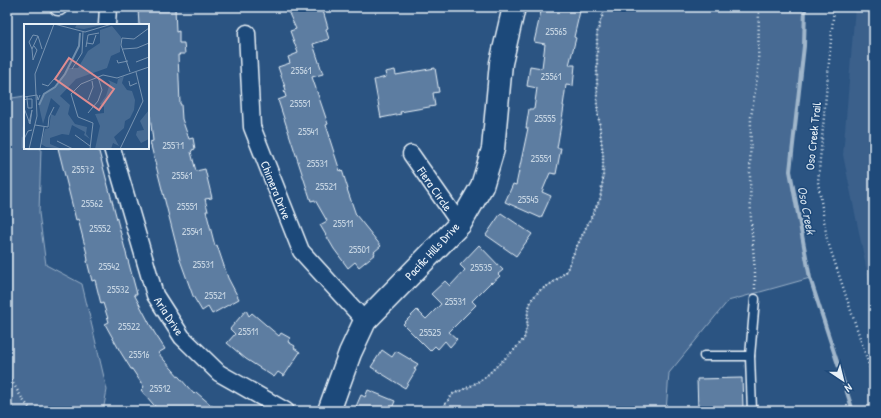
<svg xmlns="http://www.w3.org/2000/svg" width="881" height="418" font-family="'Patrick Hand',sans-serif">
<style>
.built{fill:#3a608b}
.green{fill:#476b93;stroke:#98aec6}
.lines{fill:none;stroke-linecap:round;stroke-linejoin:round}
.stream{stroke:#a0b6cb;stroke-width:4}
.building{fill:#5d7da1;stroke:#e8f1f8}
.lane-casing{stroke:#e8f1f8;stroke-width:11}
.street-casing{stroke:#e8f1f8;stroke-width:19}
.secondary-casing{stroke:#e8f1f8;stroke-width:25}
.path{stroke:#e8f1f8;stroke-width:2.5;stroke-dasharray:1 3;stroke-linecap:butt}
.lane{stroke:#1f4a7a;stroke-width:8}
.street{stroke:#1f4a7a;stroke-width:16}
.secondary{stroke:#1f4a7a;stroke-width:22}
.labels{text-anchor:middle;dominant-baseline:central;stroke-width:3;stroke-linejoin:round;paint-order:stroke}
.number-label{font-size:10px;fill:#c5d4e2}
.street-label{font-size:12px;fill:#e8f1f8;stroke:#1f4a7a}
.water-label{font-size:13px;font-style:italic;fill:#d0dde9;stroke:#1f4a7a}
.inset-river{fill:none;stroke:#708ead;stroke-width:2}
.inset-road{fill:none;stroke:#7793b1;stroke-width:1}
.view{fill:#df8c90;fill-opacity:0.15;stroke:#df8c90;stroke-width:2}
.inset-edge{fill:none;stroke:#e8f1f8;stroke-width:2}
</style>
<rect width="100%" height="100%" fill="#2b5482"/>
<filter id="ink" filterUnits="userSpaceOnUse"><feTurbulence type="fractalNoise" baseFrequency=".025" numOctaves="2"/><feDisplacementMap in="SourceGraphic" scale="8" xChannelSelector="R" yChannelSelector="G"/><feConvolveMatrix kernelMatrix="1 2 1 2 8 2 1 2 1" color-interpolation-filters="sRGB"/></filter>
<g filter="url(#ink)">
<path class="built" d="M855,7h19v298l-31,-150z"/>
<g class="green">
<path d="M605,7h200l-1,39 -14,125 20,107 -82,23 -59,72 -3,38h-223v-4l10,-13 16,-7 15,-9 30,-28 10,-11 3,-14 1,-15 4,-11 7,-8 13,-8 14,-11 9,-22 25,-51 3,-21v-23l-6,-51v-71z"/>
<path d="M25,96v52h16l-2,65 7,52 36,19 25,106 -4,21h-96v-314l5,1z"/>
</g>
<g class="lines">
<path class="stream" d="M805,7l-1,39 -14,125 20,107 43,133"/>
</g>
<g class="building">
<path d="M144,7h31l1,25 3,-1v12h5l1,11h-6l1,1h-2l2,49h1l1,15 7,20 4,-1 2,11 -3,1v1l-1,1 5,19 9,-2 7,29 -7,1 3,12h-2l9,35 2,-1 11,33 11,21 -27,15 -4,-7 -6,4 -9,-15 -13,-36 -30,-118 3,-1 -3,-25h-2v-91h-9l-1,-16 6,-1z"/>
<path d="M286,7h36l6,21 -2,1 3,10 -16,5 10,30 -11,3 16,47 -2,1 4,12h-1l11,34 2,-1 6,19h-1l9,26 25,31 -7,6 1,2 -16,13 -4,-5 -7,6 -14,-19 -14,-24 7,-4 -12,-21 -4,1 -33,-101 8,-3 -2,-6 2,-1 -8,-23 12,-4 -2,-6 10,-4 -8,-22 6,-2z"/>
<path d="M542,7h39l-7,30 2,1 -7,27h6l-2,21 -7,-1 -3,21h1l-1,7 -6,35h4l-5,26 -6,-1 -8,19 9,4 -10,22 -36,-16 8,-18 3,1 12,-57h-2l3,-19h5l3,-21 -10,-2 3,-20 12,2 3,-24 -11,-2z"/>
<path d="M435,68l4,24 -6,1 2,13 -35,6 1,2 -20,4 -7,-38 12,-3 -1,-5 10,-2 1,5z"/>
<path d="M58,148h40l39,146h-3l20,38 11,17 -7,4 36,41 2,-2 22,19h-59l-18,-21 3,-3 -12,-18h-1l-10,-16 -16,-29 4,-2 -6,-19 -2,1 -6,-24 -3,1 -5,-20h1l-1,-7 -9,-35 -2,1z"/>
<path d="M501,213l31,21 -16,22 -30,-21z"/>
<path d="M479,245l24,25 -5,4 2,2 -8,7 -1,-1 -19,19 4,4 -27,27 8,7 -7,8 -5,-6 -7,8 -3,-3 -5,5 -27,-27 14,-14 9,9 15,-15 -10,-10 14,-13 5,5 15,-16 -5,-5z"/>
<path d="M246,310l3,6 3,-3 27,23 2,-3 9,5 -2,4 7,4 -1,2 6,4 -16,24 -6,-4 -4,5 -28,-18 -19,-16 8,-9 -5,-5z"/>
<path d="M382,350l10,7 4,-6 22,13 -4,5 2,1 -11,18 -34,-21z"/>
<path d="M742,378l1,30 -20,1v2h-25l-1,-32z"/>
<path d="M368,390l27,11 -4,10h-37l7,-16 4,2z"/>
</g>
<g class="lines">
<defs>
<g id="lane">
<path d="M704,356h46"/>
<path d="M752,411l-2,-55 5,-57"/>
</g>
<g id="street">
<path d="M58,7h1"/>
<path d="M107,25l1,-18"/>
<path d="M247,33l5,94 49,124 64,70"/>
<path d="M112,148l43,147 27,42 37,36 67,38"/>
<path d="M411,154l49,70"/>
</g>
<path id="secondary" d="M329,411l21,-58 15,-32 95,-97 22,-38 11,-37 8,-86 13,-56"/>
</defs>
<use href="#lane" class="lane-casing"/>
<use href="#street" class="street-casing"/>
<use href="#secondary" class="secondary-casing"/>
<g class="path">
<path d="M834,7l-16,175 9,57 47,141"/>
<path d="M755,289v-16l-4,-52 -1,-45 1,-59 7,-45 1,-65"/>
<path d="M7,373l16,27 9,11"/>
<path d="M443,411v-4l10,-13 16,-7 15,-9 30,-28 10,-11 3,-14 1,-15 4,-11 7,-8 13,-8 14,-11 9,-22 25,-51 3,-21v-23l-6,-51v-71l8,-26"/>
</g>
<use href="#lane" class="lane"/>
<use href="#street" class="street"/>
<use href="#secondary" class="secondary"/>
</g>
</g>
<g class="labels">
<g class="number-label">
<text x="556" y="31">25565</text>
<text x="301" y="70">25561</text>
<text x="551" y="76">25561</text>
<text x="300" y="103">25551</text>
<text x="545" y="118">25555</text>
<text x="308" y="131">25541</text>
<text x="173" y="145">25571</text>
<text x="541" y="158">25551</text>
<text x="317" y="163">25531</text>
<text x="83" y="169">25572</text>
<text x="182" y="175">25561</text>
<text x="326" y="186">25521</text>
<text x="528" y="199">25545</text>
<text x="92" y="203">25562</text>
<text x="187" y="206">25551</text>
<text x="343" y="223">25511</text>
<text x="100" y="228">25552</text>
<text x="192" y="231">25541</text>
<text x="359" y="249">25501</text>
<text x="203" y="264">25531</text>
<text x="109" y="266">25542</text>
<text x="481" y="267">25535</text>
<text x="118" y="289">25532</text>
<text x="215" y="295">25521</text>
<text x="455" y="301">25531</text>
<text x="129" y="326">25522</text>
<text x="248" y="331">25511</text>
<text x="430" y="332">25525</text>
<text x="139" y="354">25516</text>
<text x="160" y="388">25512</text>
</g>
<g class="street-label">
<text transform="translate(813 136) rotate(-84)">Oso Creek Trail</text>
<text transform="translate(435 189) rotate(55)">Fiera Circle</text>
<text transform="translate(276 190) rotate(68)">Chimera Drive</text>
<text transform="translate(432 251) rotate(-47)">Pacific Hills Drive</text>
<text transform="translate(169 316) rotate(57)">Aria Drive</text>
</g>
<g class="water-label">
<text transform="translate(807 210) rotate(79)">Oso Creek</text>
</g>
</g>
<g transform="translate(24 24)">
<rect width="125" height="125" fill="#2b5482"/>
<path d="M53,0h30l-23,5 -9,-1zM88,2l9,11 -1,15 -9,4 -4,12 -31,11 -16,17 10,9 -2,9 7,10 12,3 -1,7 4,5 -6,-4 1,-3 -13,-7 -3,10 -7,-1 -12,4v6l12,5 -16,-2 -5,-3 4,-15 4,-1 2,-14 4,2 5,-10 -9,-8 -8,26 -4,-18 5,-12 11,-7 13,-19h10l10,-17 12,-8v-13zM100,52l-2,7 5,7 5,1 3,9 -1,10 -4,8 -5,3 -1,7 -10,9 5,9 -6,-3 -2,6h-16l5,-23 -5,-12 9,-1v-6l-4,-3 6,-8 4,-13 -2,-3 9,4 1,-5zM125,86v29l-8,4 -5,-8 1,-4 7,-1 -4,-9z" fill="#476b93"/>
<path class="inset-river" d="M15,81l5,-11 11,-7 10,-13 14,-28 1,-13"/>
<path class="inset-road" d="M30,0l31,8 27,-8M14,12l4,13M63,19l6,1 3,-9M10,22l3,4 -4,10 -1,-11 6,-13M62,23l2,-12 11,-2M8,25l-3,-7 4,-7 5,1M99,25l14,-1 12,-5M0,29v13M93,36l1,3 10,-2M112,38l13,-5M48,45l10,-16 1,-21M106,48l-9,-27 1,-7 12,1 15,-11M105,57l1,5 7,-3M18,60l6,2 12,-14M0,73l13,-2 1,5 2,-5M0,76l3,-1 1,9h4v-9h-5v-3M64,76l5,-13 -1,-6M0,84l6,16M64,89l10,-12 4,-11 -4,-13M5,99l3,-13 -2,14M11,101l13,2 1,-10 5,-10M51,111l15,11M0,115l4,-8 4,-1M33,117l16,8M5,125l8,-33 -2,-42 19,-50M16,125l4,-22M66,125l3,-26 -15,-6 -7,-23 10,-10 22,-9 14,3 32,-11M96,125l23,-48 -7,-29"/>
<path class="view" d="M45,34l45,31 -15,21 -44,-31z"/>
<rect width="125" height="125" class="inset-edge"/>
</g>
<rect width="881" height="418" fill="none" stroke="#1f4a7a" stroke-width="24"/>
<rect x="12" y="12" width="857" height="394" fill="none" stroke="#e8f1f8" stroke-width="1.5" filter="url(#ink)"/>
<g transform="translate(843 380) rotate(145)" stroke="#1f4a7a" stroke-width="3" paint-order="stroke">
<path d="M0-3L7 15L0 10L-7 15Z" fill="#e8f1f8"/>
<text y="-6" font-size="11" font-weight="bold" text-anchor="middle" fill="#e8f1f8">N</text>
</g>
</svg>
